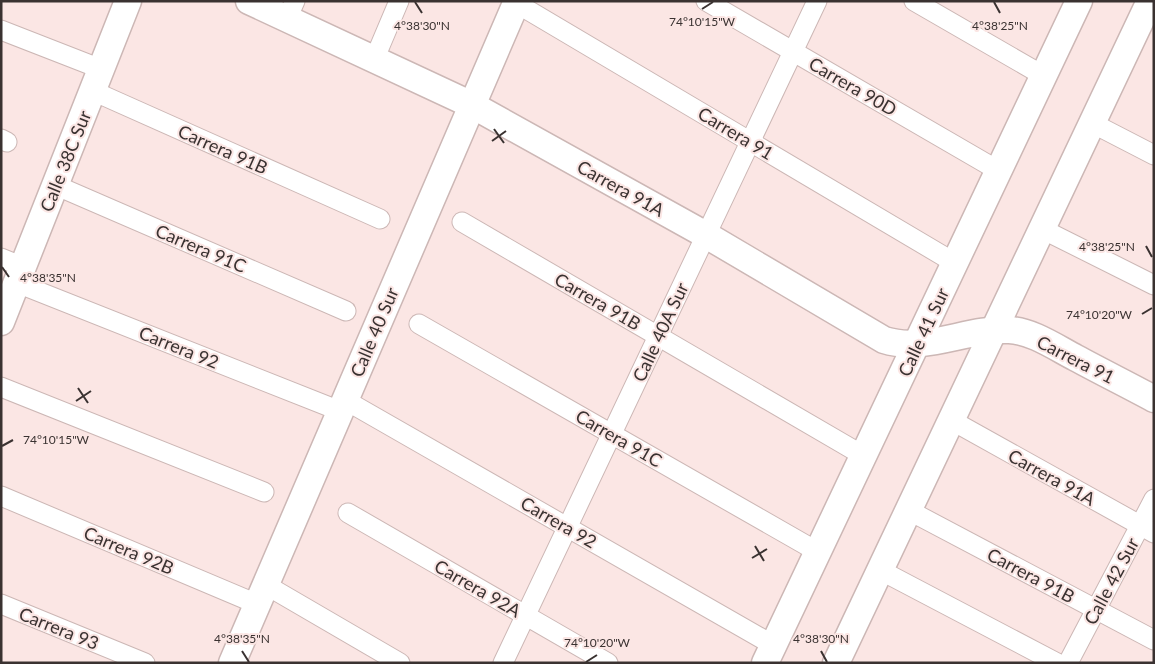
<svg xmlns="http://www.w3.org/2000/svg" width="1155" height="664" font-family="Lato,sans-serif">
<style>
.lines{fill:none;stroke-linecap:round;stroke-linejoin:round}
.street-casing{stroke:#ccb7b5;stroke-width:21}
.secondary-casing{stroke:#ccb7b5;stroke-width:29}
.street{stroke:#fff;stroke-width:19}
.secondary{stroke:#fff;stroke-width:26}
.ticks{fill:none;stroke:#3a3231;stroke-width:2}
.labels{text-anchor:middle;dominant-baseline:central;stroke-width:4;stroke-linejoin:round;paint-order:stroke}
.street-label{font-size:18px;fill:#3a3231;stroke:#fbe6e4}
.ticks-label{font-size:12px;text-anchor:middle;fill:#3a3231;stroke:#fbe6e4;stroke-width:4;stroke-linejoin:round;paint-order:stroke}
</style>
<rect width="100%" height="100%" fill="#fbe6e4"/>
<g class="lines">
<defs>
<g id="street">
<path d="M706,1l293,170"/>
<path d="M914,1l130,75"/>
<path d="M516,3l439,260"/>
<path d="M287,19l8,-18"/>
<path d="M1,30l100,39"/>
<path d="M374,60l25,-59"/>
<path d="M93,91l287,128"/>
<path d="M1092,123l62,32"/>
<path d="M1,139l6,3"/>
<path d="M55,185l291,126"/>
<path d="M462,222l402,234"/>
<path d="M1042,229l112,56"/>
<path d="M1,258l22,9"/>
<path d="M17,283l323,128"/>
<path d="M419,324l399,228"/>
<path d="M1,387l263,105"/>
<path d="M345,400l428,245"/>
<path d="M951,420l203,113"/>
<path d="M1,496l256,108"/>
<path d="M908,510l246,130"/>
<path d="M348,513l260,150"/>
<path d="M880,570l177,93"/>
<path d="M266,585l134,78"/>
<path d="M1,604l144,59"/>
<path d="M503,663l314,-662"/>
<path d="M1068,663l86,-164"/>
</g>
<g id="secondary">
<path d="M249,1l223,104 234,130 178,105c41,13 83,-12 125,-10 23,1 46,17 67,28 26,14 52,27 78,41"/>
<path d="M1,322l127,-321"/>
<path d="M232,663l285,-662"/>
<path d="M765,663l314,-662"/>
<path d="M836,663l314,-662"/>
</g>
</defs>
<use href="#street" class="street-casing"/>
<use href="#secondary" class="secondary-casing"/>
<use href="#street" class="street"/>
<use href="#secondary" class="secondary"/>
</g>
<path class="ticks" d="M415,2l7,11M994,2l6,11M702,9l11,-7M494,129l10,14M492,141l14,-10M1146,246l6,11M2,267l7,10M1142,314l10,-6M78,388l10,15M76,401l15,-10M2,446l11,-6M755,546l9,15M752,558l15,-9M242,651l7,11M821,651l6,11M586,662l11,-7"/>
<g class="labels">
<g class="street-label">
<text transform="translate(853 86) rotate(30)">Carrera 90D</text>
<text transform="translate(736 133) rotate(31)">Carrera 91</text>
<text transform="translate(223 149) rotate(24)">Carrera 91B</text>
<text transform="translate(65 161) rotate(-68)">Calle 38C Sur</text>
<text transform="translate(621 188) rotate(29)">Carrera 91A</text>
<text transform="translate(201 248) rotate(23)">Carrera 91C</text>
<text transform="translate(598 301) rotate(30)">Carrera 91B</text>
<text transform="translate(374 332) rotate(-67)">Calle 40 Sur</text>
<text transform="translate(660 332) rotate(-65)">Calle 40A Sur</text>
<text transform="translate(923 332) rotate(-65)">Calle 41 Sur</text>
<text transform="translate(179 347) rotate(22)">Carrera 92</text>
<text transform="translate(1076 359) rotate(27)">Carrera 91</text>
<text transform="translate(619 438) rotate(30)">Carrera 91C</text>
<text transform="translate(1052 477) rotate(29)">Carrera 91A</text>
<text transform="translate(559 522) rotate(30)">Carrera 92</text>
<text transform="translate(129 550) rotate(23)">Carrera 92B</text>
<text transform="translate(1031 575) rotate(28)">Carrera 91B</text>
<text transform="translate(1111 581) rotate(-62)">Calle 42 Sur</text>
<text transform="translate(478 588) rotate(30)">Carrera 92A</text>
<text transform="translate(59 628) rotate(22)">Carrera 93</text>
</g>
</g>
<g class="ticks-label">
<text x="702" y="26">74°10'15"W</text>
<text x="422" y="30">4°38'30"N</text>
<text x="1000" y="30">4°38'25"N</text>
<text x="1107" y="251">4°38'25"N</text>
<text x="48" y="282">4°38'35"N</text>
<text x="1099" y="319">74°10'20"W</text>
<text x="56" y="444">74°10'15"W</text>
<text x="242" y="643">4°38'35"N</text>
<text x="821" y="643">4°38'30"N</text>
<text x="597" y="647">74°10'20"W</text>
</g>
<rect width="1155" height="664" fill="none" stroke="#3a3231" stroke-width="5"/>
</svg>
